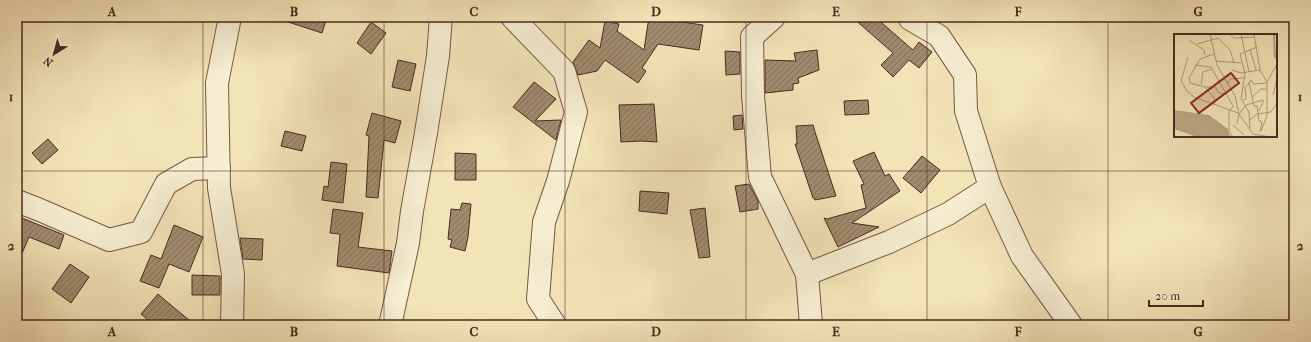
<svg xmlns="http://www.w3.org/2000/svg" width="1311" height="342" font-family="'IM FELL French Canon',serif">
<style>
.building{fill:url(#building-hatch);stroke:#482a1f}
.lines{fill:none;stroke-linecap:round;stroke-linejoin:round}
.minor-casing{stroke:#735845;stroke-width:24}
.minor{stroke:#f7edd1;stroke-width:22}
.grid{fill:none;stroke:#482a1f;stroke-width:1;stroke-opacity:0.55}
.inset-river{fill:none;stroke:#b9a584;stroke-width:2}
.inset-road{fill:none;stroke:#af9a7b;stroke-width:1}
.view{fill:#8f2418;fill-opacity:0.15;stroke:#8f2418;stroke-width:2}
.inset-edge{fill:none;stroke:#482a1f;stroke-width:2}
.neatline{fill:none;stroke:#482a1f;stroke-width:1.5}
.grid-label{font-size:13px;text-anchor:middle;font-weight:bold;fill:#482a1f}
</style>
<defs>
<pattern id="building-hatch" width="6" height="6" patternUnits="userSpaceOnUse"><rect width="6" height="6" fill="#a18b6f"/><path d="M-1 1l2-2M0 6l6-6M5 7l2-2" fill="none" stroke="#85725b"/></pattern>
</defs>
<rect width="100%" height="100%" fill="#f3e4b8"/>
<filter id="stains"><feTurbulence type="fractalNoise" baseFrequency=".005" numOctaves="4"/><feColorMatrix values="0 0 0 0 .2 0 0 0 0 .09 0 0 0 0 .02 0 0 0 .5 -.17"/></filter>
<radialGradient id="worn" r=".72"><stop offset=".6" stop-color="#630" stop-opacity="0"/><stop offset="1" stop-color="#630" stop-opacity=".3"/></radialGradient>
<g class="building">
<path d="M282,17h45l-5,16 -40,-13z"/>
<path d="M649,17h20l-1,3 35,5 -4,25 -41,-6 -16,24 4,3 -8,12 -33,-23 -8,11 -19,4 -5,-13 16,-22 11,8 5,-27 14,3 -2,7 27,19z"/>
<path d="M852,17h23l38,33 6,-8 13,10 -13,16 -10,-8 -16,17 -12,-12 12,-12z"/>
<path d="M371,22l15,11 -15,21 -14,-11z"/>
<path d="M817,50l2,20 -21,8 1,5 -6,1v6l-28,3v-33l31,1 -2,-8z"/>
<path d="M725,51l15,1v22l-14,1z"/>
<path d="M398,60l18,4 -6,27 -18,-4z"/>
<path d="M534,82l22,17 -21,22 26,-1 -5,20 -43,-33z"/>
<path d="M868,100l1,14 -24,1 -1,-14z"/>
<path d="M654,104l3,38 -16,-1 -20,1 -2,-37z"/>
<path d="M372,113l29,8 -6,22 -11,-3 -6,58 -12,-1 3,-61 -3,-1z"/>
<path d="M742,115l1,14 -9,1 -1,-14z"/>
<path d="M813,125l2,7 21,64 -21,4 -1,-2h-1l-18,-54h2l-1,-18z"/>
<path d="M285,131l21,5 -4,15 -21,-5z"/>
<path d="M48,139l10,11 -16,14 -10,-11z"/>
<path d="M874,152l11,24 4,-2 11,17 -48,32 27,4 -41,20 -14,-29 3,1 39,-11 -5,-23 3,-1 -11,-23z"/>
<path d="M455,153l21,1v26h-21z"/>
<path d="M922,156l18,14 -19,23 -18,-15z"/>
<path d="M331,162l16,2 -4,39 -21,-3 2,-14 4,1z"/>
<path d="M749,184l9,17v8l-18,3 -5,-26z"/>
<path d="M640,191l29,2 -2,21 -28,-3z"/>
<path d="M462,203l9,1 -3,33 -3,14 -15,-4 2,-7 -4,-1 3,-30 9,1z"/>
<path d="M705,208l5,49 -11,1 -9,-48z"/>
<path d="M333,209l30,4 -5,34 34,4 -3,22 -52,-7 3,-32 -10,-1z"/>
<path d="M17,216l47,19 -5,14 -30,-12 -12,28z"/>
<path d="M174,225l29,12 -14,35 -20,-8 -10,24 -19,-7 11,-26 10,4z"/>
<path d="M240,238l23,1 -1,21 -19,-1z"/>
<path d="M70,264l19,13 -18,26 -19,-14z"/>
<path d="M192,275l28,1v19h-28z"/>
<path d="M158,294l8,7 29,24h-41l-13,-11z"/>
</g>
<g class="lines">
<defs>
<g id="minor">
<path d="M230,17l-13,66 2,105 14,86 -1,51"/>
<path d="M512,17l52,54 12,41 -18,69 -14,41 -6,77 17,26"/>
<path d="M774,17l-22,20 1,59 7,81 47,97 4,51"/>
<path d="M909,17l1,2 29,17 26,39 1,36 24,76 32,69 49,69"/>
<path d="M17,201l23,9 69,30 32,-8 25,-48 26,-15 27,-1"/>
<path d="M807,274l82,-32 59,-28 42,-27"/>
<path d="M389,325l2,-4 17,-78 4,-32 14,-78 12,-77 3,-39"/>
</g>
</defs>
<use href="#minor" class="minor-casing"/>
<use href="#minor" class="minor"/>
</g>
<path class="grid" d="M203,17v308M384,17v308M565,17v308M746,17v308M927,17v308M1108,17v308M17,171h1277"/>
<g transform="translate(1174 34)">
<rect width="103" height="103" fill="#f3e4b8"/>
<path d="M0,76l35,5 19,14 2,8h-33l-23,-8z" fill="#b9a584"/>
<path class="inset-river" d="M100,0l1,24"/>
<path class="inset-road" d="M36,0l7,31 18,31 4,18 14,20 18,3M56,0l4,4 21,-1M67,0l8,38M80,0l6,36 7,12M15,6l15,10 1,5M23,10l21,-6 12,12 4,13M76,15l6,21M40,20l-14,5 -11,19 1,5 15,4 10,12 -1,6M14,23l-7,24 6,10 7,6 44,16M42,27l25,2M21,31l16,2 22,39M58,36l9,3 19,-3M54,49l2,-4 14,-1M75,49l2,-3 3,4 13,-1M27,50l2,-12 9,-3M31,53h10l4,6 7,1M99,61l4,-16M78,63l9,-8h5M69,66l3,-1 -1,-12 4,-4 5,23h3l2,15 3,1 -2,10M85,77l5,-11M76,86l7,-6 14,-2 6,-9M63,90l2,-10 7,-9 17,-5M59,91l11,10M76,94l-1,-16 -8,-13 4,-25 -5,-20 17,-7M87,97l6,-15v-34l10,-18M59,103l-4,-5v-21l5,-5"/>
<path class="view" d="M57,39l8,10 -40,30 -8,-10z"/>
<rect width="103" height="103" class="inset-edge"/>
</g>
<rect width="1311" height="342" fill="none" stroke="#f3e4b8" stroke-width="44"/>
<g transform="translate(54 54) rotate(217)" stroke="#f7edd1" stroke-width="3" paint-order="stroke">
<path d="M0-3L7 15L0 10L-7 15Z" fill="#482a1f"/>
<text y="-6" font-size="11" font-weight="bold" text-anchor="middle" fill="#482a1f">N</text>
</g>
<path d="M1149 300v6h54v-6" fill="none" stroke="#482a1f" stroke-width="2"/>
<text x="1155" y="300" font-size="12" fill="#482a1f" stroke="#f7edd1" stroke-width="3" paint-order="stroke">20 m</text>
<rect x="22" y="22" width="1267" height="298" class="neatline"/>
<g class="grid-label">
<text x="112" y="16">A</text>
<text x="294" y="16">B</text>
<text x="474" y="16">C</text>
<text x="656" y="16">D</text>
<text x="836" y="16">E</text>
<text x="1018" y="16">F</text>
<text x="1198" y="16">G</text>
<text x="11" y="101">1</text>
<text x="1300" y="101">1</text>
<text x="11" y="250">2</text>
<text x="1300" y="250">2</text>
<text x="112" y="336">A</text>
<text x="294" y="336">B</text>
<text x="474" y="336">C</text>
<text x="656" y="336">D</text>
<text x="836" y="336">E</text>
<text x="1018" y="336">F</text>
<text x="1198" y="336">G</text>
</g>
<rect width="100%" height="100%" filter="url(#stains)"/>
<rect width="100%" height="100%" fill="url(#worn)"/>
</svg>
